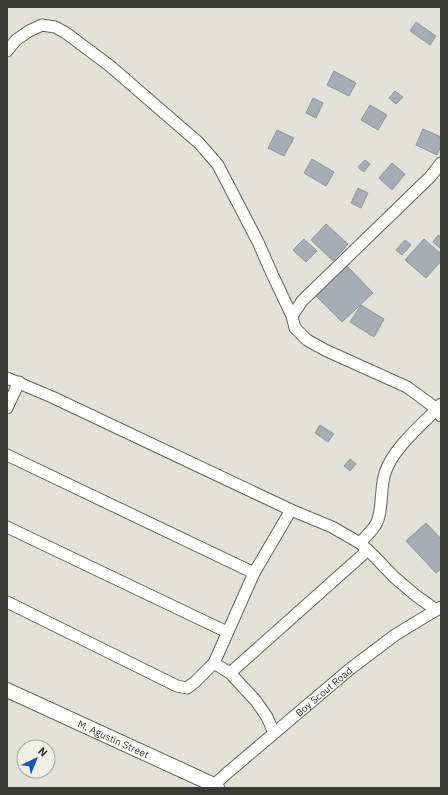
<svg xmlns="http://www.w3.org/2000/svg" width="448" height="795" font-family="'IBM Plex Sans',sans-serif">
<style>
.building{fill:#a8acb3;stroke:#90959b}
.lines{fill:none;stroke-linecap:round;stroke-linejoin:round}
.minor-casing{stroke:#66665f;stroke-width:13}
.tertiary-casing{stroke:#66665f;stroke-width:16}
.minor{stroke:#fff;stroke-width:11}
.tertiary{stroke:#fff;stroke-width:14}
.labels{text-anchor:middle;dominant-baseline:central;stroke-width:3;stroke-linejoin:round;paint-order:stroke}
.street-label{font-size:10px;fill:#393936;stroke:#eff0e7}
</style>
<rect width="100%" height="100%" fill="#e2e2da"/>
<g class="building">
<path d="M416,22l20,14 -6,9 -20,-14z"/>
<path d="M334,71l22,12 -7,13 -22,-11z"/>
<path d="M395,91l8,6 -7,7 -7,-6z"/>
<path d="M313,98l10,5 -7,15 -10,-5z"/>
<path d="M370,105l17,10 -9,15 -17,-10z"/>
<path d="M423,129l18,8v9l-4,9 -21,-10z"/>
<path d="M277,130l17,8 -10,18 -16,-8z"/>
<path d="M312,159l22,13 -8,14 -22,-13z"/>
<path d="M365,160l5,4 -6,8 -6,-5z"/>
<path d="M392,163l13,11 -13,16 -13,-12z"/>
<path d="M358,188l10,5 -7,15 -10,-5z"/>
<path d="M326,224l22,20 -15,17 -22,-21z"/>
<path d="M438,235l3,2v12l-8,-7z"/>
<path d="M304,239l13,12 -11,11 -13,-12z"/>
<path d="M424,239l17,15v7l-15,17 -21,-18z"/>
<path d="M405,240l6,5 -9,10 -6,-5z"/>
<path d="M347,266l26,27 -31,29 -26,-26z"/>
<path d="M361,305l23,14 -10,18 -24,-15z"/>
<path d="M320,425l14,9 -6,8 -13,-9z"/>
<path d="M350,459l6,5 -6,7 -6,-5z"/>
<path d="M426,523l15,16v30l-5,4 -30,-32z"/>
</g>
<g class="lines">
<defs>
<g id="minor">
<path d="M7,51l9,-11 13,-9 13,-6 13,2 11,6 44,33 89,77 19,22 40,77 15,34 19,40 10,-15 128,-124 11,-14"/>
<path d="M292,316l3,12 12,12 18,10 82,37 30,22 4,-5"/>
<path d="M7,378l45,19 239,113 -37,63"/>
<path d="M7,408l12,-26"/>
<path d="M7,455l247,118 -40,90 16,10 26,28 11,16 7,16"/>
<path d="M291,510l41,17 28,16 14,13 20,21 20,17 22,16"/>
<path d="M7,527l220,105"/>
<path d="M360,543c5,-6 12,-12 16,-19 7,-12 4,-37 9,-51 7,-23 35,-47 52,-64l4,7"/>
<path d="M7,602l170,84 10,2 8,-6 19,-19"/>
<path d="M230,673l138,-123"/>
<path id="s1" d="M219,788l-5,-3 12,-11 124,-105 45,-34 46,-28"/>
</g>
<g id="tertiary">
<path id="s2" d="M7,690l207,95 -2,3"/>
</g>
</defs>
<use href="#minor" class="minor-casing"/>
<use href="#tertiary" class="tertiary-casing"/>
<use href="#minor" class="minor"/>
<use href="#tertiary" class="tertiary"/>
</g>
<g class="labels">
<g class="street-label">
<text stroke="none"><textPath href="#s1" startOffset="150">Boy Scout Road</textPath></text>
<text stroke="none"><textPath href="#s2" startOffset="117">M. Agustin Street</textPath></text>
</g>
</g>
<rect width="448" height="795" fill="none" stroke="#393936" stroke-width="16"/>
<g transform="translate(36 759) rotate(43)"><circle r="19" fill="#eff0e7" stroke="#a6a7a0"/>
<path d="M0-3L7 15L0 10L-7 15Z" fill="#125aaa"/>
<text y="-6" font-size="11" font-weight="bold" text-anchor="middle" fill="#393936">N</text>
</g>
</svg>
